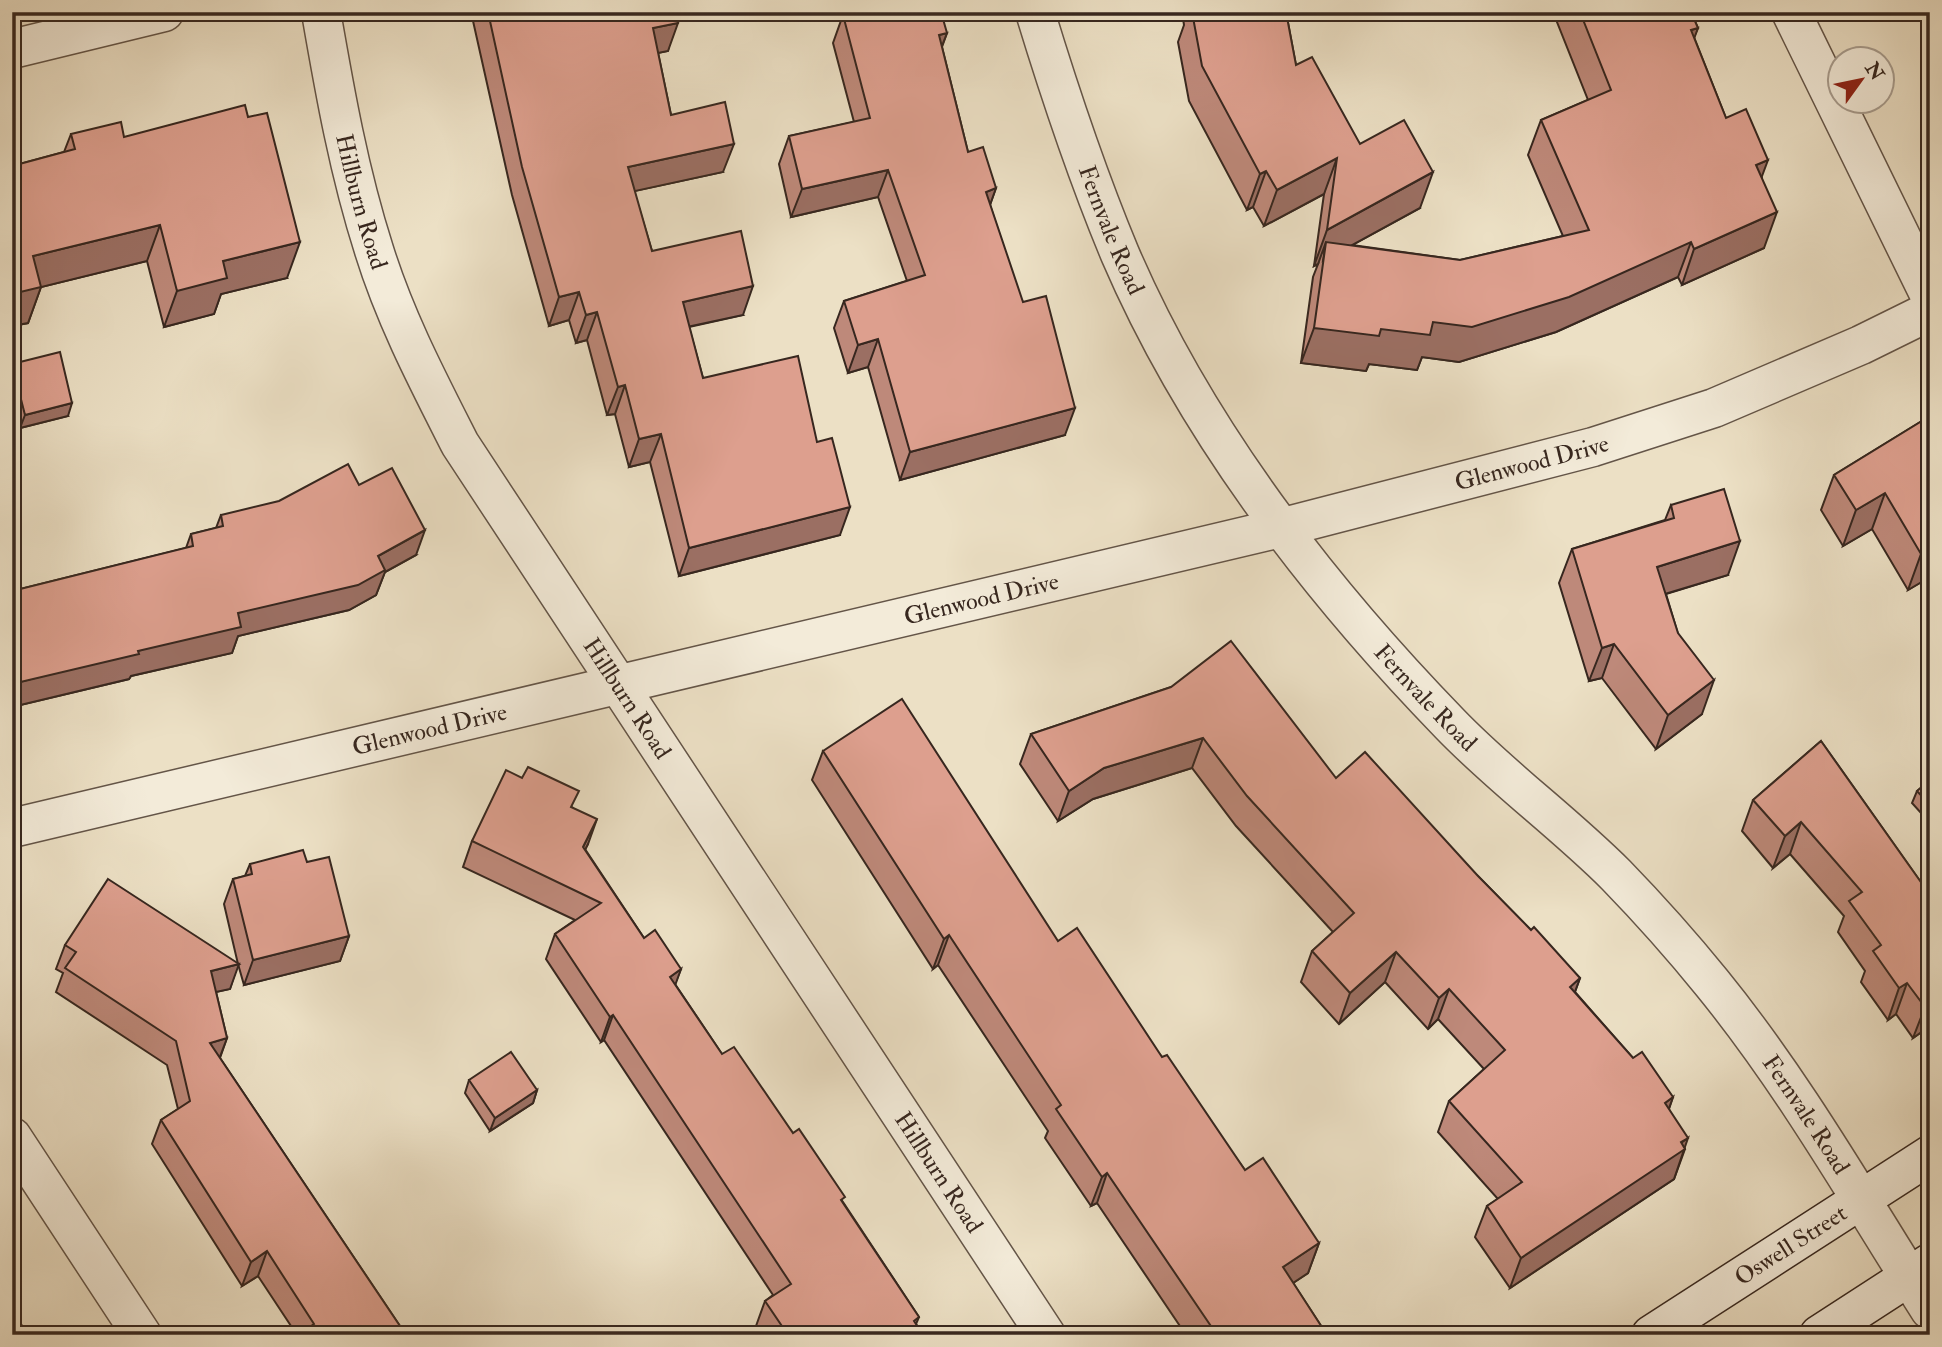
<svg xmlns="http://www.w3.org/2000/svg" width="1942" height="1347" font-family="'IM FELL Double Pica',serif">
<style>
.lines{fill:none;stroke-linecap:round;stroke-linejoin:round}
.minor-casing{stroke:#645548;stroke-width:41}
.secondary-casing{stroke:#37271f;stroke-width:41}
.minor{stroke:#f3ebd9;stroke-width:38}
.secondary{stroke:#f3ebd9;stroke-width:38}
.wall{fill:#be897a;stroke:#37271f;stroke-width:2}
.shaded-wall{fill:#9b6f63;stroke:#37271f;stroke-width:2}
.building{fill:#dd9f8e;stroke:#37271f;stroke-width:2}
.labels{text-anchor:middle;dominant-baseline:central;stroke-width:6;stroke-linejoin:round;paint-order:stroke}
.street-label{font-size:24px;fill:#37271f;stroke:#f3ebd9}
</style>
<rect width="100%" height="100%" fill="#ece0c5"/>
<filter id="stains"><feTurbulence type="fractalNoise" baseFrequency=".00286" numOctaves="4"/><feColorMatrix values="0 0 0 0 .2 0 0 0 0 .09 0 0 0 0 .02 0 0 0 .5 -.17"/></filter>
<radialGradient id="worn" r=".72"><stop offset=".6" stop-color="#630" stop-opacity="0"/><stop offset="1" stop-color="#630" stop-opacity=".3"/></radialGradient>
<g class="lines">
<defs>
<g id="minor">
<path id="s1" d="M321,12c14,81 28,160 53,238 21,68 54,131 86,194l586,891"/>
<path id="s2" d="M1035,12c25,82 52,163 85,242 76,177 197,333 330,470 52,54 113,98 166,151 33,34 66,71 96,108 83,102 148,217 218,327"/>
<path d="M1791,12l139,284"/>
<path d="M12,49l152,-37"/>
<path id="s3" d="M12,828l1268,-300 313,-81 121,-39 147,-63 69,-34"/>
<path d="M12,1137l130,198"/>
</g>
<g id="secondary">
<path id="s4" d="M1651,1335l279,-180"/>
<path d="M1819,1335l111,-72"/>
</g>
</defs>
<use href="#minor" class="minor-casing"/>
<use href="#secondary" class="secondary-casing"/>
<use href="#minor" class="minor"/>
<use href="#secondary" class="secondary"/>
</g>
<g class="wall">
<path d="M471,12h205l-8,39 -10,2 13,62 52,57 -89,19 18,60 91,64 -54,12 14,51 114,64 23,93 -161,41 -29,-114 -21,5 -14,-53 -8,1 -20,-75 -11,3 -7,-23 -20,6 -37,-131z"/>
<path d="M1182,12h104l10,53 64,79 60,64 -68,37 108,15 103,-24 -35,-81 13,-35 47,-20 -35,-88h138l7,16 -4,9 32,81 36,60 2,70 -82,37 -4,-8 -122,55 -97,30 -37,-5 -5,13 -48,-6 -3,7 -65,-8 12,-86 5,-13 -4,2 10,-72 -60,32 -11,-19 -6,3 -58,-109 -11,-59 6,-17z"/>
<path d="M843,15l104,18 -5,14 26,105 28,36 -6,17 75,230 -165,45 -32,-113 -20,6 -14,-45 10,-27 63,-20 -29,-84 -87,20 -12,-53 10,-28 65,-14 -21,-79z"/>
<path d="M71,134l53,3 163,141 -66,16 -7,20 -50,13 -17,-66 -106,26 -13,36 -16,3v-160l52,-14z"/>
<path d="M12,364l56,52 -48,12 -8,-32z"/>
<path d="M1930,416v161l-22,13 -36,-61 -29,17 -22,-36 13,-35z"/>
<path d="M1671,505l57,70 -62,19 36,120 -46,35 -54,-71 -13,3 -30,-98 13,-34 93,-29z"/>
<path d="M221,515l195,40 -31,17 -9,23 -27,15 -111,26 -6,17 -101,23 -2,3 -117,28v-116l174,-43 5,-14 25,-6z"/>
<path d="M1171,687l165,91 142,98 53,54 49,48 -5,14 58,66 40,39 -4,12 16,40 -11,30 -164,109 -35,-51 12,-31 11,-7 -60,-67 11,-31 35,-32 -46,-50 -10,10 -43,-47 -46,42 -38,-42 11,-31 21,-19 -97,-106 -44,-58 -99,31 -35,22 -38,-57 11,-30z"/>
<path d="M1821,741l109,154v131l-17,12 -17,-24 -8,6 -27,-38 4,-11 -27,-39 6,-16 -54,-62 -17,14 -31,-37 11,-31z"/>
<path d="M823,751l235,190 104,116 83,113 74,73 -11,30 -15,10 34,52h-141l-89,-132 -6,3 -46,-68 3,-7 -110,-166 -5,4 -121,-189z"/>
<path d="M522,778l51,30 15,36 -3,5 59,89 37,31 -6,15 47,70 71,79 50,69 76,115 -3,7 7,11h-161l-6,-9 9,-25 8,-6 -169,-255 -3,2 -55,-83 9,-25 20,-14 -112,-53 9,-26z"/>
<path d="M1930,780v43l-18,-20 5,-12z"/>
<path d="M307,862l42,74 -9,25 -96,24 -6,-21 -8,25 -14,3 11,46 -7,20 186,277h-109l-39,-59 -16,10 -90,-142 9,-24 17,-11 -11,-44 -111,-73 7,-19 -7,-4 9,-24 173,19 -14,-60 9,-25 12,-3 5,-12z"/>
<path d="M469,1080l68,10 -4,13 -43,28 -25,-38z"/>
</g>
<g class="shaded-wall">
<path d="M1483,12h23l-25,4z"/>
<path d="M678,23l-10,28 -25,5 10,-28z"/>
<path d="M1698,28l-13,35 6,-33z"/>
<path d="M947,33l-11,28 3,-26z"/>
<path d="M734,144l-11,28 -106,23 11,-28z"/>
<path d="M1337,158l-13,36 -60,32 13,-36z"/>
<path d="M1768,160l-13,35 1,-30z"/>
<path d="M888,170l-10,27 -87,20 11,-28z"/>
<path d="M1266,171l-13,36 -6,3 13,-36z"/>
<path d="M1433,172l-13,36 -97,53 3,-19 -8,22 -4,2 13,-36z"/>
<path d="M996,188l-10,28v-24z"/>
<path d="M1777,212l-13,36 -82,37 12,-36z"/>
<path d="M160,225l-13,36 -106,26 -13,36 -16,3v-32l21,-38z"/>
<path d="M300,242l-13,36 -66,16 -7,20 -50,13 13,-36 46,-30z"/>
<path d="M1691,242l-13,35 -122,55 -97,30 -37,-5 -5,13 -48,-6 -3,7 -65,-8 13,-35 67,1z"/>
<path d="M753,286l-10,29 -70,15 10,-28z"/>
<path d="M579,292l-10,28 -20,6 10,-29z"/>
<path d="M597,312l-10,28 -11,3 10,-28z"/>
<path d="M878,339l-10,28 -20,6 10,-28z"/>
<path d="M625,385l-10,29 -8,1 11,-28z"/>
<path d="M72,403l-4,13 -48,12 5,-13z"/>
<path d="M1075,408l-10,27 -165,45 10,-28z"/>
<path d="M661,434l-11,28 -21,5 10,-28z"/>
<path d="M1885,493l-13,36 -29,17 13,-36z"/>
<path d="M850,507l-10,28 -161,41 10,-28z"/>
<path d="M425,530l-9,25 -31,17 -9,23 -27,15 -111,26 -6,17 -101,23 -2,3 -117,28v-23l126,-33 100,-38 140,-57z"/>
<path d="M1740,541l-12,34 -83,25 12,-33z"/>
<path d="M1930,549v28l-22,13 13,-36z"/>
<path d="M1614,644l-12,34 -13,3 13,-33z"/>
<path d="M1714,680l-12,34 -46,35 12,-34z"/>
<path d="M1203,738l-11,30 -99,31 -35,22 11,-30 35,-23z"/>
<path d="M597,819l-9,25 -14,28 9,-25z"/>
<path d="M1801,822l-11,32 -17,14 12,-32z"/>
<path d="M949,935l-11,30 -5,4 11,-30z"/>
<path d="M349,936l-9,25 -96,24 9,-25z"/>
<path d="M1396,952l-11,30 -46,42 11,-31z"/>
<path d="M239,964l-9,25 -28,6 9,-24z"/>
<path d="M681,969l-9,25 -2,-17z"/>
<path d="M1580,978l-11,30 1,-21z"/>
<path d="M1907,983l-11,31 -8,6 11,-32z"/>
<path d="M1449,989l-11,30 -10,10 11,-31z"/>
<path d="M1930,1003v23l-17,12 12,-31z"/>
<path d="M613,1015l-9,25 -3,2 9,-25z"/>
<path d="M227,1038l-9,24 -8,-19z"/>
<path d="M537,1090l-4,13 -43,28 5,-13z"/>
<path d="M1673,1097l-11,31 3,-25z"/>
<path d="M1688,1138l-14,41 -164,109 11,-30z"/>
<path d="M1107,1173l-10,30 -6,3 11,-29z"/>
<path d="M1319,1243l-11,30 -36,24 11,-30z"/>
<path d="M267,1251l-9,25 -16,10 9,-24z"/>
</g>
<g class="building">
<path d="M488,12h188l2,11 -25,5 18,87 54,-13 9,42 -106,23 24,84 89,-20 12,55 -70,16 20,76 95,-22 19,86 15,-4 18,69 -161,41 -28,-114 -22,5 -14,-54 -7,2 -21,-75 -11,3 -7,-23 -20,5 -37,-130z"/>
<path d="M854,12h87l6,21 -8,2 29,117 15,-5 13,41 -10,4 37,110 23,-6 29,112 -165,44 -32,-113 -20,6 -14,-44 81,-26 -37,-105 -86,19 -13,-53 81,-18 -27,-103z"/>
<path d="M1192,12h94l10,53 16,-8 48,87 44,-24 29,52 -106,58 10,-72 -60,32 -11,-19 -6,3 -58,-108z"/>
<path d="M1580,12h111l7,16 -7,2 35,88 20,-9 22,51 -12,5 21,47 -83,37 -3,-7 -122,55 -97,30 -39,-5 -3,13 -49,-6 -2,7 -65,-8 12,-86 134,18 129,-30 -48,-110 70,-30z"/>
<path d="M245,105l3,12 19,-4 33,129 -77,19 4,17 -50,13 -17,-66 -127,31 8,31 -29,7v-128l63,-17 -4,-15 50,-12 3,15z"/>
<path d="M60,352l12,51 -47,12 -13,-51z"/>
<path d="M1930,416v133l-9,5 -36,-61 -29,17 -22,-35z"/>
<path d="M348,464l11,21 33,-17 33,62 -47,26 7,14 -27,15 -120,28 3,14 -103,24 1,3 -127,30v-93l181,-45 -2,-12 32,-8 -2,-11 58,-14z"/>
<path d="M1724,489l16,52 -83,26 21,66 36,47 -46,35 -54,-71 -12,4 -30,-99 102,-31 -3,-13z"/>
<path d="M1231,641l105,137 29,-26 113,124 53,54 3,-3 46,51 -10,9 63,71 9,-6 31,45 -8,6 23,35 -7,4 4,7 -164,109 -34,-52 35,-24 -73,-81 56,-51 -56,-61 -10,9 -43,-46 -46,41 -38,-42 42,-38 -107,-117 -44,-58 -99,30 -35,23 -38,-57 140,-47z"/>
<path d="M902,699l156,242 19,-13 85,129 5,-2 78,115 18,-12 56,85 -36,24 44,68h-110l-110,-162 -5,4 -46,-68 5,-4 -112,-170 -5,4 -121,-188z"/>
<path d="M1821,741l109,154v108l-5,4 -18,-24 -8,5 -26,-37 8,-6 -32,-44 13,-9 -61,-70 -16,14 -32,-36z"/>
<path d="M528,767l51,24 -8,16 26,12 -14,28 61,91 11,-8 26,39 -11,8 52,77 12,-7 59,86 6,-4 46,68 -4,3 78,117 -5,4 9,14h-135l-23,-34 26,-17 -178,-269 -3,2 -55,-83 46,-31 -129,-62 34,-71 16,8z"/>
<path d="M1930,780v25l-13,-14z"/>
<path d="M303,850l4,12 22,-5 20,79 -96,24 -20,-81 19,-5 -2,-10z"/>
<path d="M108,879l131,85 -28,7 16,67 -17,5 196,292h-99l-3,-4 10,-7 -47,-73 -16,11 -90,-142 29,-19 -14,-60 -111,-73 11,-16 -11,-7z"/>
<path d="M511,1052l26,38 -42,28 -26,-38z"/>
<path d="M12,1310l16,25h-16z"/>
</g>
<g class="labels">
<g class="street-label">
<text stroke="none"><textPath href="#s1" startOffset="194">Hillburn Road</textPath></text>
<text stroke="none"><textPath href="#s2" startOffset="231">Fernvale Road</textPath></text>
<text stroke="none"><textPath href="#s3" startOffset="1563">Glenwood Drive</textPath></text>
<text stroke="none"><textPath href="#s3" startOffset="996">Glenwood Drive</textPath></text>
<text stroke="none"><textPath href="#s2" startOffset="798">Fernvale Road</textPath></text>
<text stroke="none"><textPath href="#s1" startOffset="761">Hillburn Road</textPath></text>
<text stroke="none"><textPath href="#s3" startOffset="429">Glenwood Drive</textPath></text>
<text stroke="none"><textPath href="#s2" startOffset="1365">Fernvale Road</textPath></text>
<text stroke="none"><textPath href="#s1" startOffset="1328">Hillburn Road</textPath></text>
<text stroke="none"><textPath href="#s4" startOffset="166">Oswell Street</textPath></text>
</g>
</g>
<rect width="1942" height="1347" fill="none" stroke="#ece0c5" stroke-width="42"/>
<rect x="14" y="14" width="1914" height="1319" fill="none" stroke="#37271f" stroke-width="3.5"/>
<rect x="21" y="21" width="1900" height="1305" fill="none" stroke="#37271f" stroke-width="2"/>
<g transform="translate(1861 80) rotate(57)"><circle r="33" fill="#f3ebd9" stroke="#a89d8f" stroke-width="2"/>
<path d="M0-5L12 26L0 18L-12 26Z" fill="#8f2418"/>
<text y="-10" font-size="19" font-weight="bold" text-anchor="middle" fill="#37271f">N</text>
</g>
<rect width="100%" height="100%" filter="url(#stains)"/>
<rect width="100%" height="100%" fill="url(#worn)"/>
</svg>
